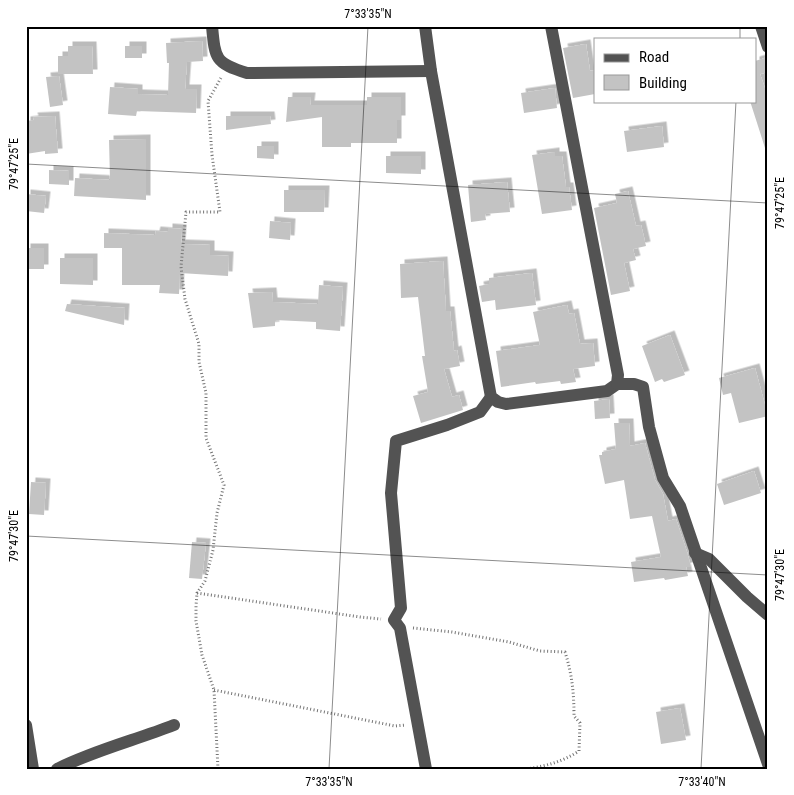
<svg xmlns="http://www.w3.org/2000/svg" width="794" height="795" font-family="'Roboto Condensed',sans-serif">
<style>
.building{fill:#c3c3c3;filter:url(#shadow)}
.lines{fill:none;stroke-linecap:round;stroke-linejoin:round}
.path{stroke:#757575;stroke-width:3;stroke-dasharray:1 2.5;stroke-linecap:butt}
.minor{stroke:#535353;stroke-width:12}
.ticks{fill:none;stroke:#000;stroke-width:1;stroke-opacity:0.45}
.neatline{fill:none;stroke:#000;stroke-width:2}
.ticks-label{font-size:12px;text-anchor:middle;fill:#000}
</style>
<defs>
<filter id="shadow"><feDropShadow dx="4.5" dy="-4.5" stdDeviation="0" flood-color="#0004"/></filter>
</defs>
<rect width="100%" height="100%" fill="#fff"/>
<g class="building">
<path d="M202,41l1,20 -16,1 -2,27h12l-1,24 -59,-2 -1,5 -28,-2 2,-27 28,2v5l30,1 1,-32h-2l-1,-20z"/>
<path d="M586,44l4,27 5,-1v24l-22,4 -10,-50z"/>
<path d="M68,46h24l1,28h-35v-18h10z"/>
<rect x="125" y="46" width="17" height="12"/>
<path d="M768,57v15l-8,2 8,23v51h-3l-15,-47h5v-40z"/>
<path d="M59,76l4,29 -13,2 -4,-30z"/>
<path d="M555,88l2,20 -33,5 -3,-20z"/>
<path d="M288,97h23l-1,8h57v-8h34v23h-4v23h-46v4h-29v-30l-36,5z"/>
<path d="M55,116l3,37 -13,1v-3l-19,3v-33l8,-1 -1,-3z"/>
<path d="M226,116h44l1,8 -45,6z"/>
<path d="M662,126l2,21 -37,5 -3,-21z"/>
<path d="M146,139v61l-72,-4 1,-18 35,2 -1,-40z"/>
<path d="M257,146h17v13l-17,-1z"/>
<path d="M555,152v4h7l4,31h3l3,23 -30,4 -10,-59z"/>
<path d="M386,156h35v18l-35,-1z"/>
<path d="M49,170l20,1v14l-20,-1z"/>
<path d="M507,182l3,30 -25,2 1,6 -15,2 -3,-37z"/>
<path d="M284,190h41l-1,22h-40z"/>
<path d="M628,191l8,35 5,-1 5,21 -13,3 3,11 -12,3 6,28 -19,4 -17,-87 23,-5 -2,-9z"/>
<path d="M26,194l20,2 -2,17 -18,-2z"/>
<path d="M270,221l21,2 -1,17 -21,-2z"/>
<path d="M168,228l14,1 -1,15 29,1v10l19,1 -1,20 -48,-3 -1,21 -20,-1 1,-8h-38v-37h-18v-15l51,2 1,-4 12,1z"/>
<rect x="26" y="248" width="18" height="21"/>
<path d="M60,258h33v27l-33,-1z"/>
<path d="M443,261l3,50h4l4,40 3,-1 3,16 -16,3 8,28 7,-2 4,15 -42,13 -8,-27 15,-4 -6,-36h3l-7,-59 -17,1 -1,-34z"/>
<path d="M532,273l4,32 -40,5 -1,-10 -13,2 -3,-16 10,-2v-6z"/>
<path d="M319,285l24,2 -3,44 -24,-2v-7l-41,-2v6l-22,2 -5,-35 24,-1 1,10 45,2z"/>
<path d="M67,304l58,4 -1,17 -59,-14z"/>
<path d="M567,305l2,9 5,-1 6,31 13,-1 2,23 -22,3 3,13 -15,2 -1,-3 -24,3 -1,-2 -34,5 -5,-36 44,-6 -7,-33z"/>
<path d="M670,335l15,40 -21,7 -2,-3 -7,3 -13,-36z"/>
<path d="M755,368l13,48 -29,7 -8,-30 -8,2 -4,-17z"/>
<path d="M609,399l1,19 -15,1 -1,-18z"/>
<path d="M614,423h15l1,23 15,-3 10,37 8,14 5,27 8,-2 11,33 4,15h-5l2,9 -23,4 -1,-2 -30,4 -3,-20 30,-5 -9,-41 -22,3 -6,-39 -19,4 -6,-29h3v-3l14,-3z"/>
<path d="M754,471l7,22 -37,12 -7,-21z"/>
<path d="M31,482l15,1 -2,32 -15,-1z"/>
<path d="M192,542l14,1 -4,36 -13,-1z"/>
<path d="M680,708l6,32 -25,4 -5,-32z"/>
</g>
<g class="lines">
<g class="path">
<path d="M197,593l163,24 21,2"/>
<path d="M413,628l39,4 57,10 31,9 25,1c7,22 9,41 9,64l6,7 -1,28c-17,11 -33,15 -53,18"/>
<path d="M214,690l181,36 11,-1"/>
<path d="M218,769l-4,-79 -12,-35 -6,-34v-15l1,-13 8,-12 8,-31 4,-37 7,-28 -18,-47v-45l-7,-31v-18l-14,-45 -4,-32 5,-55h34l-8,-57 -4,-54 14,-25"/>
</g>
<g class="minor">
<path d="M212,26c3,33 3,37 35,47l184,-2"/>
<path d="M425,26l6,45 60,326 7,5 8,2 101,-13 10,-7 1,-9 -67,-349"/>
<path d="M761,26l7,21"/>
<path d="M617,384h17l9,3 6,40 14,51 17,28 88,258"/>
<path d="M695,553l14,6 38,38 21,18"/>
<path d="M26,725l7,44"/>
<path d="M57,769c38,-19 79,-29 117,-44"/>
<path d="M426,769l-26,-141 -6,-8 7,-12 -10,-115 5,-52 51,-16 33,-13 11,-15"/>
</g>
</g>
<path class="ticks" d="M740,39v-13M26,164l742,39M26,536l742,39M329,769l39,-743M701,769l35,-668"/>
<rect width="794" height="795" fill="none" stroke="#ffffff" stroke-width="55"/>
<rect x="594" y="38" width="162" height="65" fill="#ffffff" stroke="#999999"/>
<rect x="604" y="54" width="25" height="8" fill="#535353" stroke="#999999"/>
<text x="639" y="62" font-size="15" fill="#000000">Road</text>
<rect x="604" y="75" width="25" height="15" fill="#c3c3c3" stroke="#999999"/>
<text x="639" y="88" font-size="15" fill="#000000">Building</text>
<rect x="28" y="28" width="738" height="740" class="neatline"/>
<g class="ticks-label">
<text x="368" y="18">7°33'35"N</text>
<text transform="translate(14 164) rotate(-90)" y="4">79°47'25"E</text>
<text transform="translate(780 203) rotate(-90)" y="4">79°47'25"E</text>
<text transform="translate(14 536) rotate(-90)" y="4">79°47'30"E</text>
<text transform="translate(780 575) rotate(-90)" y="4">79°47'30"E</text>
<text x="329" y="786">7°33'35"N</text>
<text x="702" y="786">7°33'40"N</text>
</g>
</svg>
